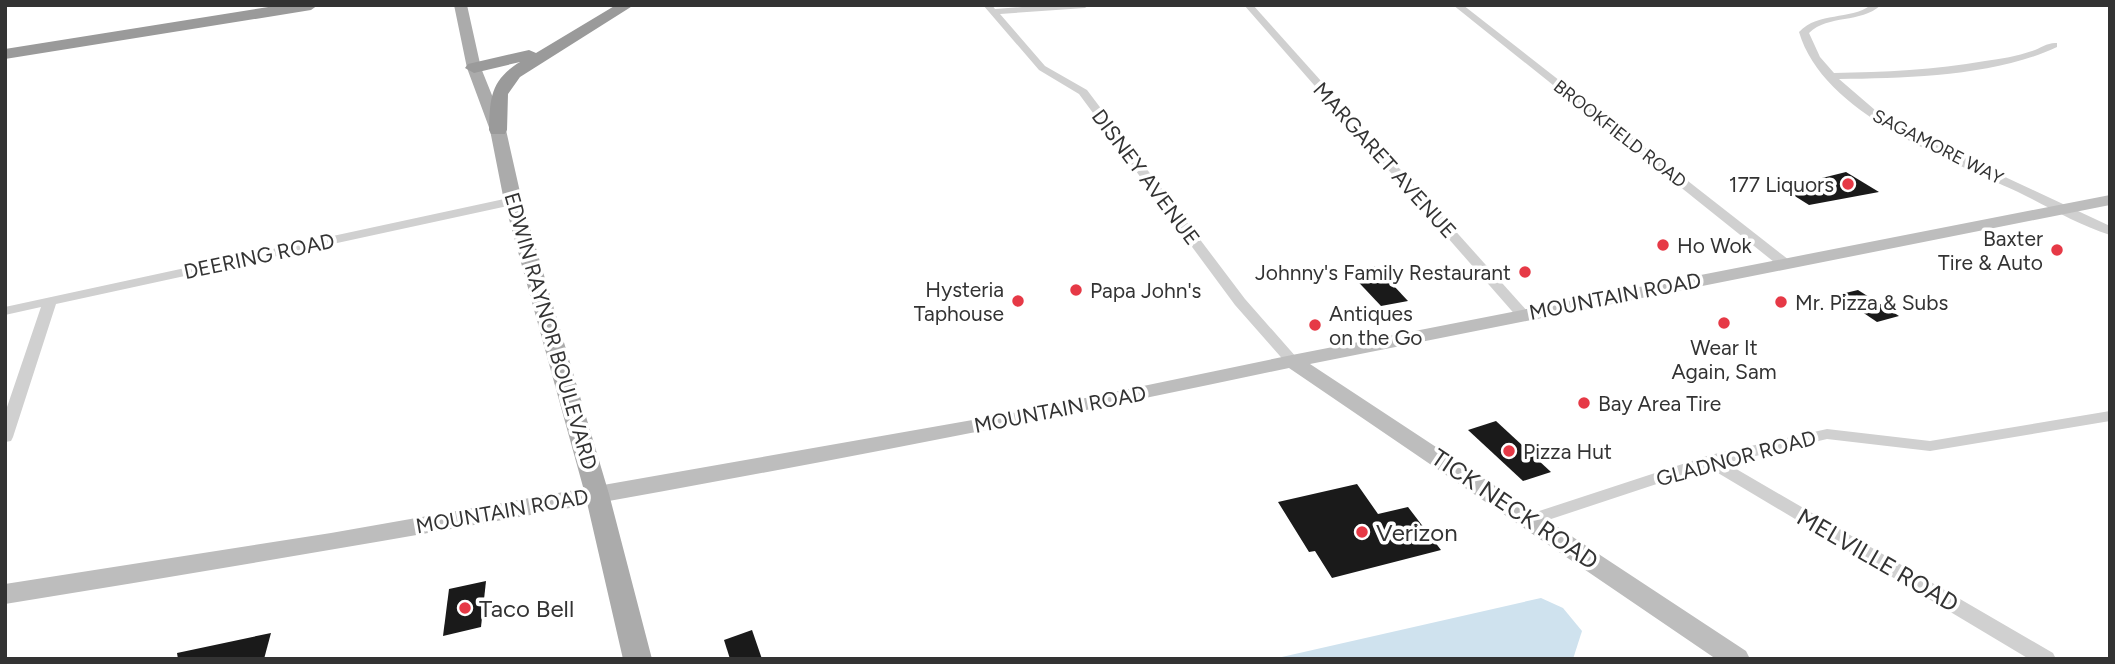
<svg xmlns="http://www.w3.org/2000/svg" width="2115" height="664" font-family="Figtree,sans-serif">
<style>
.water{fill:#cfe2ee}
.building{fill:#1a1a1a}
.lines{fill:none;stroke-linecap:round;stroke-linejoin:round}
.street{fill:#d0d0d0;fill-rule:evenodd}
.secondary{fill:#bdbdbd;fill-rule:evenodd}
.primary{fill:#ababab;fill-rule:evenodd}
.highway{fill:#9a9a9a;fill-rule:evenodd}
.poi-dot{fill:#e63946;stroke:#fff;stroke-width:2.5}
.labels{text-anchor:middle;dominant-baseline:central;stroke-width:7;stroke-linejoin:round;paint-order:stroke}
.far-street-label{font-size:18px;fill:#333;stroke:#fff}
.street-label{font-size:21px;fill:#333;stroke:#fff}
.poi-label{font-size:21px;fill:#333;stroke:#fff;text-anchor:start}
.near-street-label{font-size:24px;fill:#333;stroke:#fff}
.near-poi-label{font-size:24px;fill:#333;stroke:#fff;text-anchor:start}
</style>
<rect width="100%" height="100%" fill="#fff"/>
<path class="water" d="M1541,598l22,10 19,23 -9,28h-300z"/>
<g class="building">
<path d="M1846,172l33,20 -70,13 -27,-17z"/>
<path d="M1375,266l5,5 28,30 -27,5 -33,-35z"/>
<path d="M1858,290l41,26 -22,6 -40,-27z"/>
<path d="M1496,421l55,51 -28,9 -55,-51z"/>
<path d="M1357,484l21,30 30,-7 33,43 -109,28 -17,-27 -6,1 -31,-50z"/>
<path d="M486,581l-5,46 -38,9 6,-47z"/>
<path d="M752,630l10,29h-32l-6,-19z"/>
<path d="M271,633l-7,26h-86l-1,-6z"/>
</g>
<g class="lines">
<g class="street">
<path d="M983,5h9l3,4 52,-4h42l-4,3 -85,6 45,52 42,24 158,209 52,59 2,3 -2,3h-10l-52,-59 -156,-211 -40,-24z"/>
<path d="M1244,5h9l275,307 2,3 -2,3h-10z"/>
<path d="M1453,5h10l326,255 1,3 -1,3h-10z"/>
<path d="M1871,5h10c-21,19 -52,9 -72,28l11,24 14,16c50,-1 101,-3 151,-12 16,-2 32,-5 47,-10 9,-3 16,-9 25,-8v4c-62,29 -149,31 -218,32l36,31 25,18 210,98v9c-32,-10 -63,-29 -92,-43 -70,-33 -195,-78 -219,-160 20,-21 50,-11 72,-27z"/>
<path d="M513,197l4,1v6l-461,100 -43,133 -2,4 -6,1v-29l36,-106 -36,8v-8z"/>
<path d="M2110,411v10l-180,30 -103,-12 -101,24 327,190 3,6h-27l-321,-192 -175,58 -6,-2 -3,-4 3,-4 183,-60 117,-26 103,12z"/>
</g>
<path class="secondary" d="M2110,195v10l-800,159 436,287 4,8h-34l-427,-291c-426,91 -854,166 -1284,236v-20l326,-51 687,-121 274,-57z"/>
<path class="primary" d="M454,5h13l14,63 25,62 16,71 87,293 43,165h-29l-38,-165 -81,-293 -14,-71 -23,-62z"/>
<g class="highway">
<path d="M281,5h37l-7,5 -306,49v-10z"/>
<path d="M616,5h18l-114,72 -12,17 -1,36 -2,4h-14l-2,-4c1,-31 1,-50 31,-68l-46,11 -9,-5 3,-4 61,-14 7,3z"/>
</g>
</g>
<g class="poi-dot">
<circle cx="1848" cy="184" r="7"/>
<circle cx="1663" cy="245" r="7"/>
<circle cx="2057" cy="250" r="7"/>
<circle cx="1525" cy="272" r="7"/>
<circle cx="1076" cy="290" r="7"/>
<circle cx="1018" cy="301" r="7"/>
<circle cx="1781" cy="302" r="7"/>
<circle cx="1724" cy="323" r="7"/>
<circle cx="1315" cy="325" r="7"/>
<circle cx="1584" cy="403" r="7"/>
<circle cx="1509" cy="451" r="7"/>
<circle cx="1362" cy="532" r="7"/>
<circle cx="465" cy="608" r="7"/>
</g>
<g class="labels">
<g class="far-street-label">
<text transform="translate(1620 134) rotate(38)">BROOKFIELD ROAD</text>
<text transform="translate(1938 147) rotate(27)">SAGAMORE WAY</text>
</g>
<g class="street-label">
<text transform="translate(1385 160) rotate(48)">MARGARET AVENUE</text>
<text transform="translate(1146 177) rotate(53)">DISNEY AVENUE</text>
<text transform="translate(259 256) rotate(-12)">DEERING ROAD</text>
<text transform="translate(1615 296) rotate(-11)">MOUNTAIN ROAD</text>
<text transform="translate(551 331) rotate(74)">EDWIN RAYNOR BOULEVARD</text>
<text transform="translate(1060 409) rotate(-11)">MOUNTAIN ROAD</text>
<text transform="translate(1736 458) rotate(-15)">GLADNOR ROAD</text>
<text transform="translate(502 511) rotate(-10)">MOUNTAIN ROAD</text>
</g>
<g class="poi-label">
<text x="1834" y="184" text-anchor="end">177 Liquors</text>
<text x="2043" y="238" text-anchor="end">Baxter<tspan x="2043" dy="24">Tire &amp; Auto</tspan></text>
<text x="1677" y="245">Ho Wok</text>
<text x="1511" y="272" text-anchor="end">Johnny's Family Restaurant</text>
<text x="1004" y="289" text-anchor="end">Hysteria<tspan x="1004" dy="24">Taphouse</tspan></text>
<text x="1090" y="290">Papa John's</text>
<text x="1795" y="302">Mr. Pizza &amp; Subs</text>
<text x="1329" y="313">Antiques<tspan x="1329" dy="24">on the Go</tspan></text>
<text x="1724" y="347" text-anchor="middle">Wear It<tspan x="1724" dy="24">Again, Sam</tspan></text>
<text x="1598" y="403">Bay Area Tire</text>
<text x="1523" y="451">Pizza Hut</text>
</g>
<g class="near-street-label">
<text transform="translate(1515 509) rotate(34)">TICK NECK ROAD</text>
<text transform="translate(1878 560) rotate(30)">MELVILLE ROAD</text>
</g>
<g class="near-poi-label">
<text x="1376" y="532">Verizon</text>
<text x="479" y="608">Taco Bell</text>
</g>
</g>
<rect width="2115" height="664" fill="none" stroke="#333333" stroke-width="14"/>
</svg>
